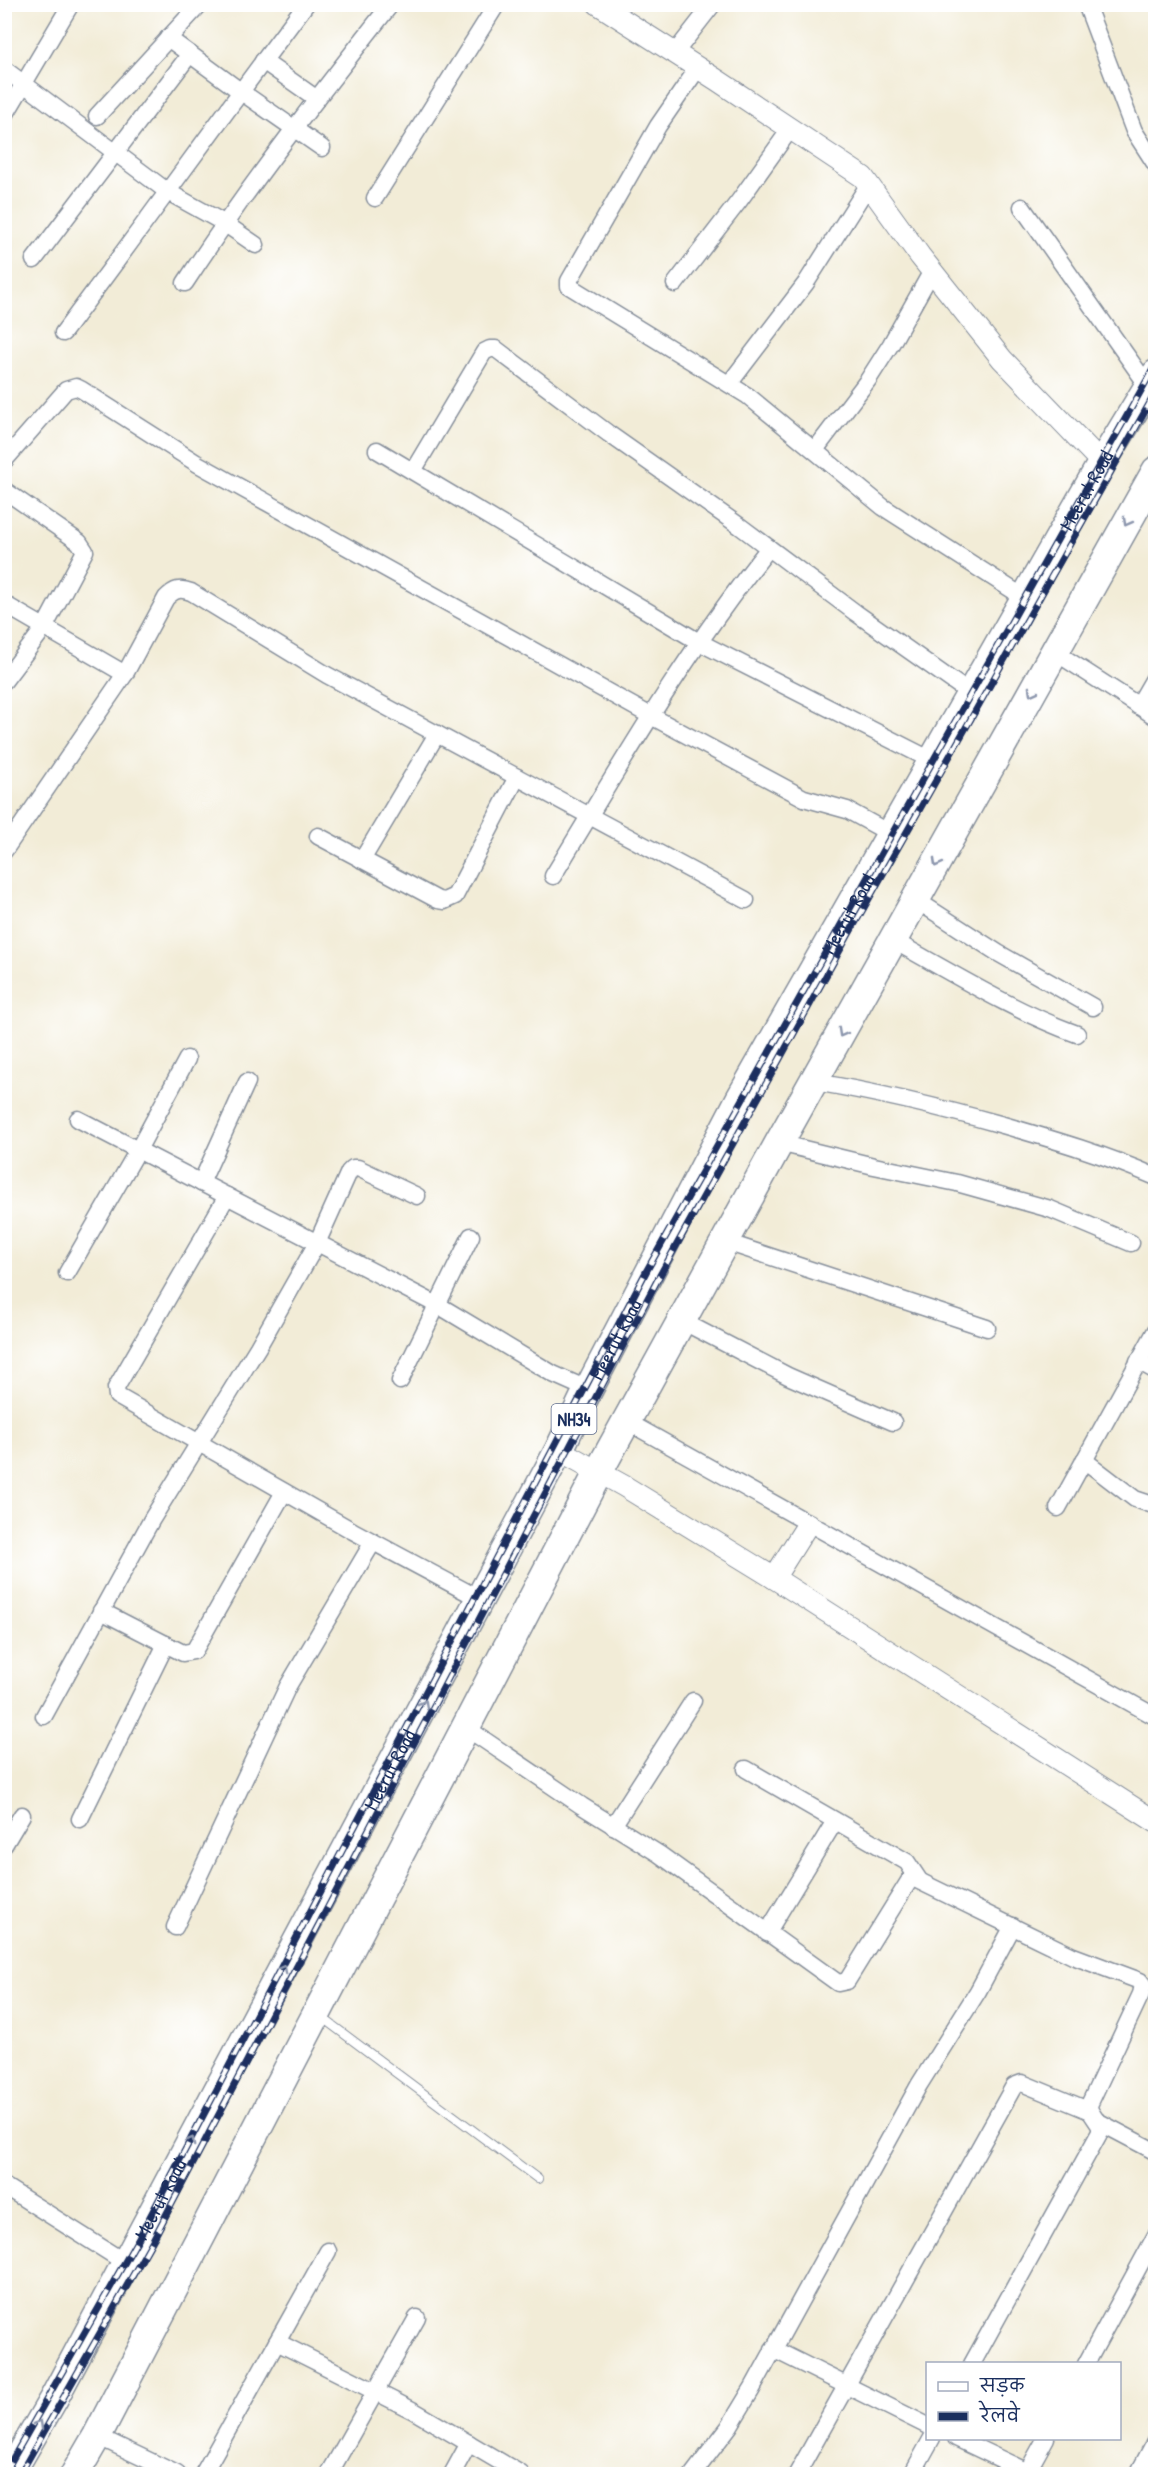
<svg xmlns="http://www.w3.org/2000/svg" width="1160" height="2479" font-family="'Patrick Hand','Playpen Sans Deva',sans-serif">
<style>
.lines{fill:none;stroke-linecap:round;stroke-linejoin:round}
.service-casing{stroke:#868e9a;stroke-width:10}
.minor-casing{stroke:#868e9a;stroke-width:19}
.tertiary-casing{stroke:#868e9a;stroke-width:23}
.trunk-casing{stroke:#868e9a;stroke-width:31}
.service{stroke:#fff;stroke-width:8}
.minor{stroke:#fff;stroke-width:16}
.tertiary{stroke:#fff;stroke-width:21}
.trunk{stroke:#fff;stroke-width:28}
.rail-casing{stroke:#1b2f5e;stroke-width:7}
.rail{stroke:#fff;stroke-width:4.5;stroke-dasharray:14;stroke-linecap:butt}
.oneway{stroke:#8d97ae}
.labels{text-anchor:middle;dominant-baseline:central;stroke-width:6;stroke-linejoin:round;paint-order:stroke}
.shield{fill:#fff;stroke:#5f6d8e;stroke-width:1.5}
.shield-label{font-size:18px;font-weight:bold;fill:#1b2f5e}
.street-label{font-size:20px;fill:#1b2f5e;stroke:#fff}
</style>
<rect width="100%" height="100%" fill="#fff"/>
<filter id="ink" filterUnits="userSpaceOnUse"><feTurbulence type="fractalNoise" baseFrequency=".0167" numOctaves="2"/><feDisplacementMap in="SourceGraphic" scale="12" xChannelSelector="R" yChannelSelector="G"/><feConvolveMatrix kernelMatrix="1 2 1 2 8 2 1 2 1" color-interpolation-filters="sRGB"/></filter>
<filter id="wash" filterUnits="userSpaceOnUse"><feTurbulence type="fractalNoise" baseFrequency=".008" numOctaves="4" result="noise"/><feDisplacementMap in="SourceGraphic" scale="24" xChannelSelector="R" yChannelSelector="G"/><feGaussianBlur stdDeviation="1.35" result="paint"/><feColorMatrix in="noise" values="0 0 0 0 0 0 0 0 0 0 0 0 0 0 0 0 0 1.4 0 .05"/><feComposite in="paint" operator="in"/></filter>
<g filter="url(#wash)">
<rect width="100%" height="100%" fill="#f2ecd7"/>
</g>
<g filter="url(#ink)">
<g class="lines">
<defs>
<path id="service" d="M320,2016l218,163"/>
<g id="minor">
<path d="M1086,4l48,127 22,34"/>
<path d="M168,38l72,53 82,57"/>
<path d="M674,54l39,-50"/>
<path d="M263,61l54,38"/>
<path d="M698,68l-40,58 -89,155v5l179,110 135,111 142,91"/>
<path d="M4,69l164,123 56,31 32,22"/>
<path d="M97,116l103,-112"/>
<path d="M4,117l67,-113"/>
<path d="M375,198l122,-194"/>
<path d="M1022,207l126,179"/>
<path d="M34,260l156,-206"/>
<path d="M185,283c63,-97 134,-188 206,-279"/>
<path d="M675,284l64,-83 52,-73"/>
<path d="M63,333c82,-109 161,-220 243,-329"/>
<path d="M729,384l77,-101 63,-99"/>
<path d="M377,450l322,192 234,119"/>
<path d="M815,450l53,-70 23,-36 41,-73"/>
<path d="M4,461l62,-71 10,-3 6,3 116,74 453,252 153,82 43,12 44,24"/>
<path d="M413,471l71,-119 6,-3h6l113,85 132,93 115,86 115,81"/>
<path d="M4,490l75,52 6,9 -41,77 -40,53"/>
<path d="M4,604l121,70"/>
<path d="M1055,652l101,65"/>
<path d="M1138,706l18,-31"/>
<path d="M318,836l120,64 6,1 11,-5 62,-119"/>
<path d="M4,851l121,-177 41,-76c9,-9 14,-10 25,-6l136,83 419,225"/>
<path d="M362,860l75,-126"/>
<path d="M553,876c68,-112 134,-226 216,-328"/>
<path d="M916,900l82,53 95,54"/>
<path d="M894,941c60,33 119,70 183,93"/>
<path d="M815,1082c65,11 124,25 188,43 52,15 103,30 153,52"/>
<path d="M78,1119l365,189 110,66 36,16"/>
<path d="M779,1143l95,23 83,17 93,26 81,34"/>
<path d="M201,1183l46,-101"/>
<path d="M227,1196l-111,192 1,8 236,135 127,68"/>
<path d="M726,1242l261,86"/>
<path d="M67,1273l71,-123 49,-91"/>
<path d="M682,1321l106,55 105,46"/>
<path d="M1138,1361l18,10"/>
<path d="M400,1381l71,-145"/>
<path d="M626,1421l530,296"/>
<path d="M1084,1460l51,39 21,7"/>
<path d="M1058,1508l98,-178"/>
<path d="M101,1611l82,42 11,-2 90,-159"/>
<path d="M44,1716l108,-197 106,-172 59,-104 32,-71 4,-4h5l59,28"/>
<path d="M465,1727l117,79 77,48 179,129 9,-2 62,-100 6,-2 158,77 67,25 3,4 -2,9 -52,111 1,6 10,15v6l-128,232"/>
<path d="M746,1769l161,93 12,18"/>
<path d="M80,1819l86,-175"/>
<path d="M613,1826l80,-125"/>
<path d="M4,1845l18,-30"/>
<path d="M175,1927l113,-241 85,-144"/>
<path d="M767,1933l68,-112"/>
<path d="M1099,2122l57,30"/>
<path d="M4,2186l122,77"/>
<path d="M277,2342l137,69 107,63"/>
<path d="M773,2349l155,77"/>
<path d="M1086,2364l70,-129"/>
<path d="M97,2436l80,38"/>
<path d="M956,2438l76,36"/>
<path d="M203,2474l125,-223"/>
<path d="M329,2474l88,-156"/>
<path d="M452,2474l17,-31"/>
<path d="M693,2474l36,-47 23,-38 167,-304 59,-94 35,-65"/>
<path d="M797,2474l217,-388 8,-3 68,28"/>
<path d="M912,2474l20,-36"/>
<path d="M1026,2474l20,-36"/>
<path d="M1138,2474l18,-34"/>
</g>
<g id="tertiary">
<path d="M598,4l119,76 146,97 57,79 82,103 100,104"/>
<path d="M559,1450l65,36 150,92 382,244"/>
<path d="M774,1578l34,-54"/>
</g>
<g id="trunk">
<path id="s1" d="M10,2474l44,-76 505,-948 24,-50 157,-301 362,-636 54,-89"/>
<path d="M75,2474l22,-38 502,-965 180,-328 377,-672"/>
</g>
</defs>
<use href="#service" class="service-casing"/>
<use href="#minor" class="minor-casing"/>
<use href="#tertiary" class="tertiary-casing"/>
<use href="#trunk" class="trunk-casing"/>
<use href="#service" class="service"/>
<use href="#minor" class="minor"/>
<use href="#tertiary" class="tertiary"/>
<use href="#trunk" class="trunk"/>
<defs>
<g id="rail">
<path id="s2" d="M4,2474l138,-242 505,-962 509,-906"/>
<path d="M20,2474l134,-236 505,-961 190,-343 307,-542"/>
</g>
</defs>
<use href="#rail" class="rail-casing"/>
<use href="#rail" class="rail"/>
</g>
<defs><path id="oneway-chevron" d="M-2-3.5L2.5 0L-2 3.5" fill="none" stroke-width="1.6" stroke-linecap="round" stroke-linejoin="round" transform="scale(1.5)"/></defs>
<g class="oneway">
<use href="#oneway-chevron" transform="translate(1127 522) rotate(119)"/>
<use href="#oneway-chevron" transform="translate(1032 692) rotate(119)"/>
<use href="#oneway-chevron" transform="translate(937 863) rotate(119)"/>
<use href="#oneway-chevron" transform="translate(842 1033) rotate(119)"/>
<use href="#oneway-chevron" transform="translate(424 1704) rotate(-62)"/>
<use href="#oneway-chevron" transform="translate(283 1969) rotate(-62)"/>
<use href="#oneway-chevron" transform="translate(191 2141) rotate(-62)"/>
<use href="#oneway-chevron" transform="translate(39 2424) rotate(-60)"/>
</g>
</g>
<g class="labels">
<rect class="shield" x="551.5" y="1404" width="45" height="30" rx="4.5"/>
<g class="shield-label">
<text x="574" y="1419">NH34</text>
</g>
<g class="street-label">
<text stroke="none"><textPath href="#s2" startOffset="2260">Meerut Road</textPath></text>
<text stroke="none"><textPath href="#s2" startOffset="1774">Meerut Road</textPath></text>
<text stroke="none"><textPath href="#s1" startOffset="1286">Meerut Road</textPath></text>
<text stroke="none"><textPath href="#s1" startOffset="800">Meerut Road</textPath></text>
<text stroke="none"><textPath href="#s2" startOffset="316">Meerut Road</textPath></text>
</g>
</g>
<rect width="1160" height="2479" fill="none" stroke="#fff" stroke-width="24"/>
<rect x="926" y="2362" width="195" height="78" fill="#ffffff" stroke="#a4acbf" stroke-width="1.5"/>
<rect x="938" y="2382" width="30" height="9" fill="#ffffff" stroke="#a4acbf" stroke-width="1.5"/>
<text x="980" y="2392" font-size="18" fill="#1b2f5e">सड़क</text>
<rect x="938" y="2412" width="30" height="9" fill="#1b2f5e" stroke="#a4acbf" stroke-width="1.5"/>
<text x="980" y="2422" font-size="18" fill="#1b2f5e">रेलवे</text>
</svg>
